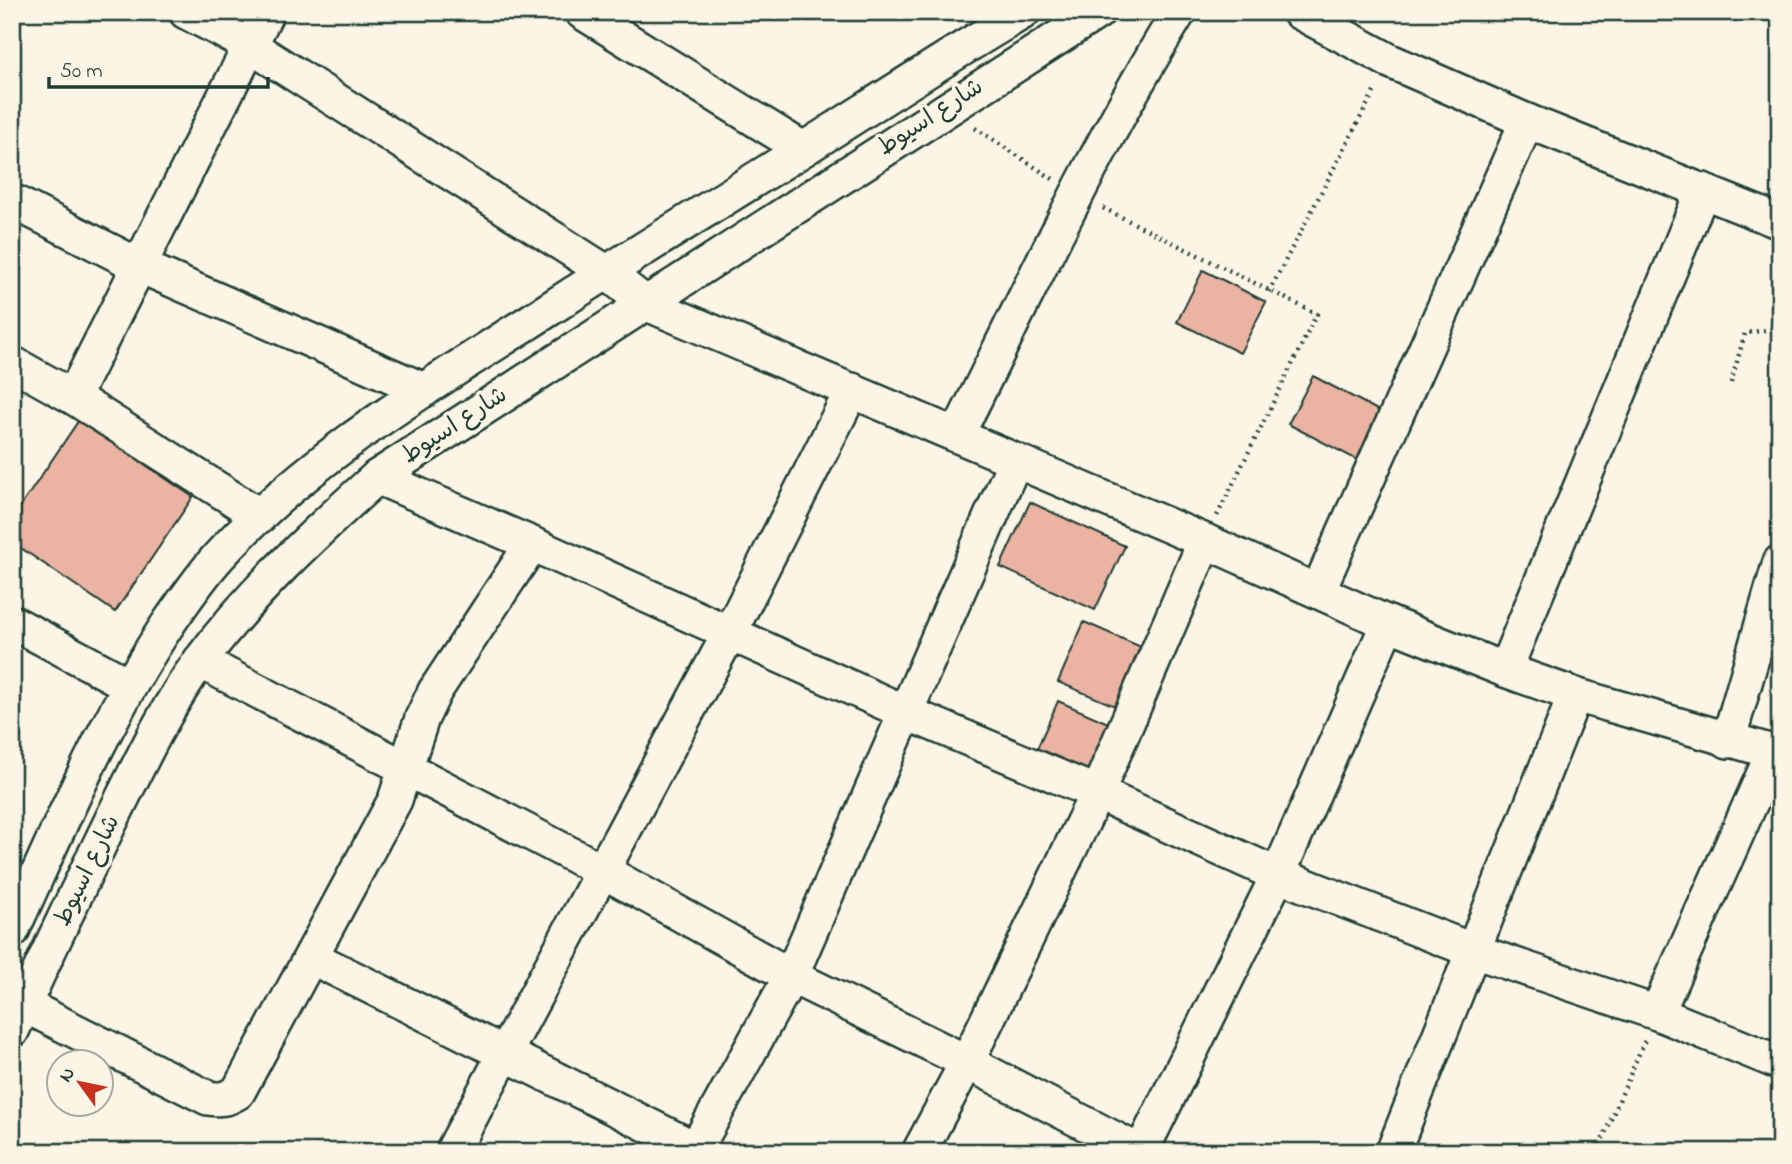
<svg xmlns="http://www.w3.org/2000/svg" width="1792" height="1164" font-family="'Indie Flower','Playpen Sans Arabic',sans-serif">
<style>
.building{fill:#ebb3a2;stroke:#1f3d34;stroke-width:2}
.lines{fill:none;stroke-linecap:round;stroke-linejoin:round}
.minor-casing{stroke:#1f3d34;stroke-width:38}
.path{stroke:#1f3d34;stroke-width:4.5;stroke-dasharray:2 5;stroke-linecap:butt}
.minor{stroke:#fcf5e5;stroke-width:33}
.labels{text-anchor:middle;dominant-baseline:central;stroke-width:7;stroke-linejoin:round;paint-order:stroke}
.street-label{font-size:24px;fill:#1f3d34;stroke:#fcf5e5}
</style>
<rect width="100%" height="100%" fill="#fcf5e5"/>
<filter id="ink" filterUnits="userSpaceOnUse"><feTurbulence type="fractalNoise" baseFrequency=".0143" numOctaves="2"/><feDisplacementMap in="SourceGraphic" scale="14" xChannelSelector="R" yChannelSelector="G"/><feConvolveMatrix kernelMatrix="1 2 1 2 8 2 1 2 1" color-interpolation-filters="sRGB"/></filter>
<g filter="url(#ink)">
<g class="building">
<path d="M1203,270l63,32 -26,51 -63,-31z"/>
<path d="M1313,376l74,39 -24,48 -75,-39z"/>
<path d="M79,420l114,77 -78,115 -103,-70v-23z"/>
<path d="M1030,502l95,44 -30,64 -95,-43z"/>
<path d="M1084,622l64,28 -26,59 -64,-27z"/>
<path d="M1058,701l57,25 -22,50 -57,-25z"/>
</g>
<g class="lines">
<defs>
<g id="minor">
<path d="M186,12l63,33 357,227 39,31 560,238 183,82 117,47 70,25 205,59"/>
<path d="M582,12l221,137"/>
<path d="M1299,12l91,49 137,60 253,101"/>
<path d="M12,201l128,65 284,124"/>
<path d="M12,363l61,34 187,119"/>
<path d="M73,397l194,-385"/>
<path d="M957,435c71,-142 138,-287 222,-423"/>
<path d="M377,477l155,67 375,169 190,80 181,82 196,76 183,62 123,50"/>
<path d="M1318,591l209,-470"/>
<path d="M12,622l117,63"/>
<path d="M200,661l403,210 188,105 176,86 173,90"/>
<path d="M1505,670l198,-480"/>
<path d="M1728,741l52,-179"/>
<path d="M12,931c48,-105 92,-211 156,-307 16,-23 32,-47 51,-68 94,-103 216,-173 332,-248 83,-54 167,-105 251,-158 73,-46 146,-94 221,-138"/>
<path d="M311,957l391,195"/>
<path d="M24,1005l184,93c12,2 19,1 30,-6l157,-292 27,-82 13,-27 97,-147"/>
<path d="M1657,1013l116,-260"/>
<path d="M12,1031c32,-71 66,-142 100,-212 27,-54 52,-109 88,-158 51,-69 114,-127 177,-184l721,-465"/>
<path d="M452,1152l277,-518 123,-244"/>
<path d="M694,1152l97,-176 224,-515"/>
<path d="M919,1152l48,-90 130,-269 108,-252"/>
<path d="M1141,1152l137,-277 110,-252"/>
<path d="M1393,1152l182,-457"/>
</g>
</defs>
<use href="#minor" class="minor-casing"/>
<g class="path">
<path d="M975,128l78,51"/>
<path d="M1103,208l214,106 -100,202"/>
<path d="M1269,292l107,-204"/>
<path d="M1731,383l14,-50 35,-5"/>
<path d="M1597,1152l48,-112"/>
</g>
<use href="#minor" class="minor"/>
</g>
</g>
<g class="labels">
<g class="street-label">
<text transform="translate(931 118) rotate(-33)">شارع اسيوط</text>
<text transform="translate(455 426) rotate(-33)">شارع اسيوط</text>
<text transform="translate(88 871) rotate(-64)">شارع اسيوط</text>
</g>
</g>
<rect width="1792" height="1164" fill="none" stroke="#fcf5e5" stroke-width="42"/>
<rect x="21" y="21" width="1750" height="1122" fill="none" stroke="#1f3d34" stroke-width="2.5" filter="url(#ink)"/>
<g transform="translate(80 1083) rotate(303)"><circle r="33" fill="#fcf5e5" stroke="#a4ab9e" stroke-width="2"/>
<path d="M0-5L12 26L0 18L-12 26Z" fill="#c8321e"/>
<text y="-10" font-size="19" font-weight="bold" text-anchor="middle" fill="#1f3d34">N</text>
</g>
<path d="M49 77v10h219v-10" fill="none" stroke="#1f3d34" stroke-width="3.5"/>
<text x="60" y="77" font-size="21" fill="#1f3d34" stroke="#fcf5e5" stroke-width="5" paint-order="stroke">50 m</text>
</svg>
